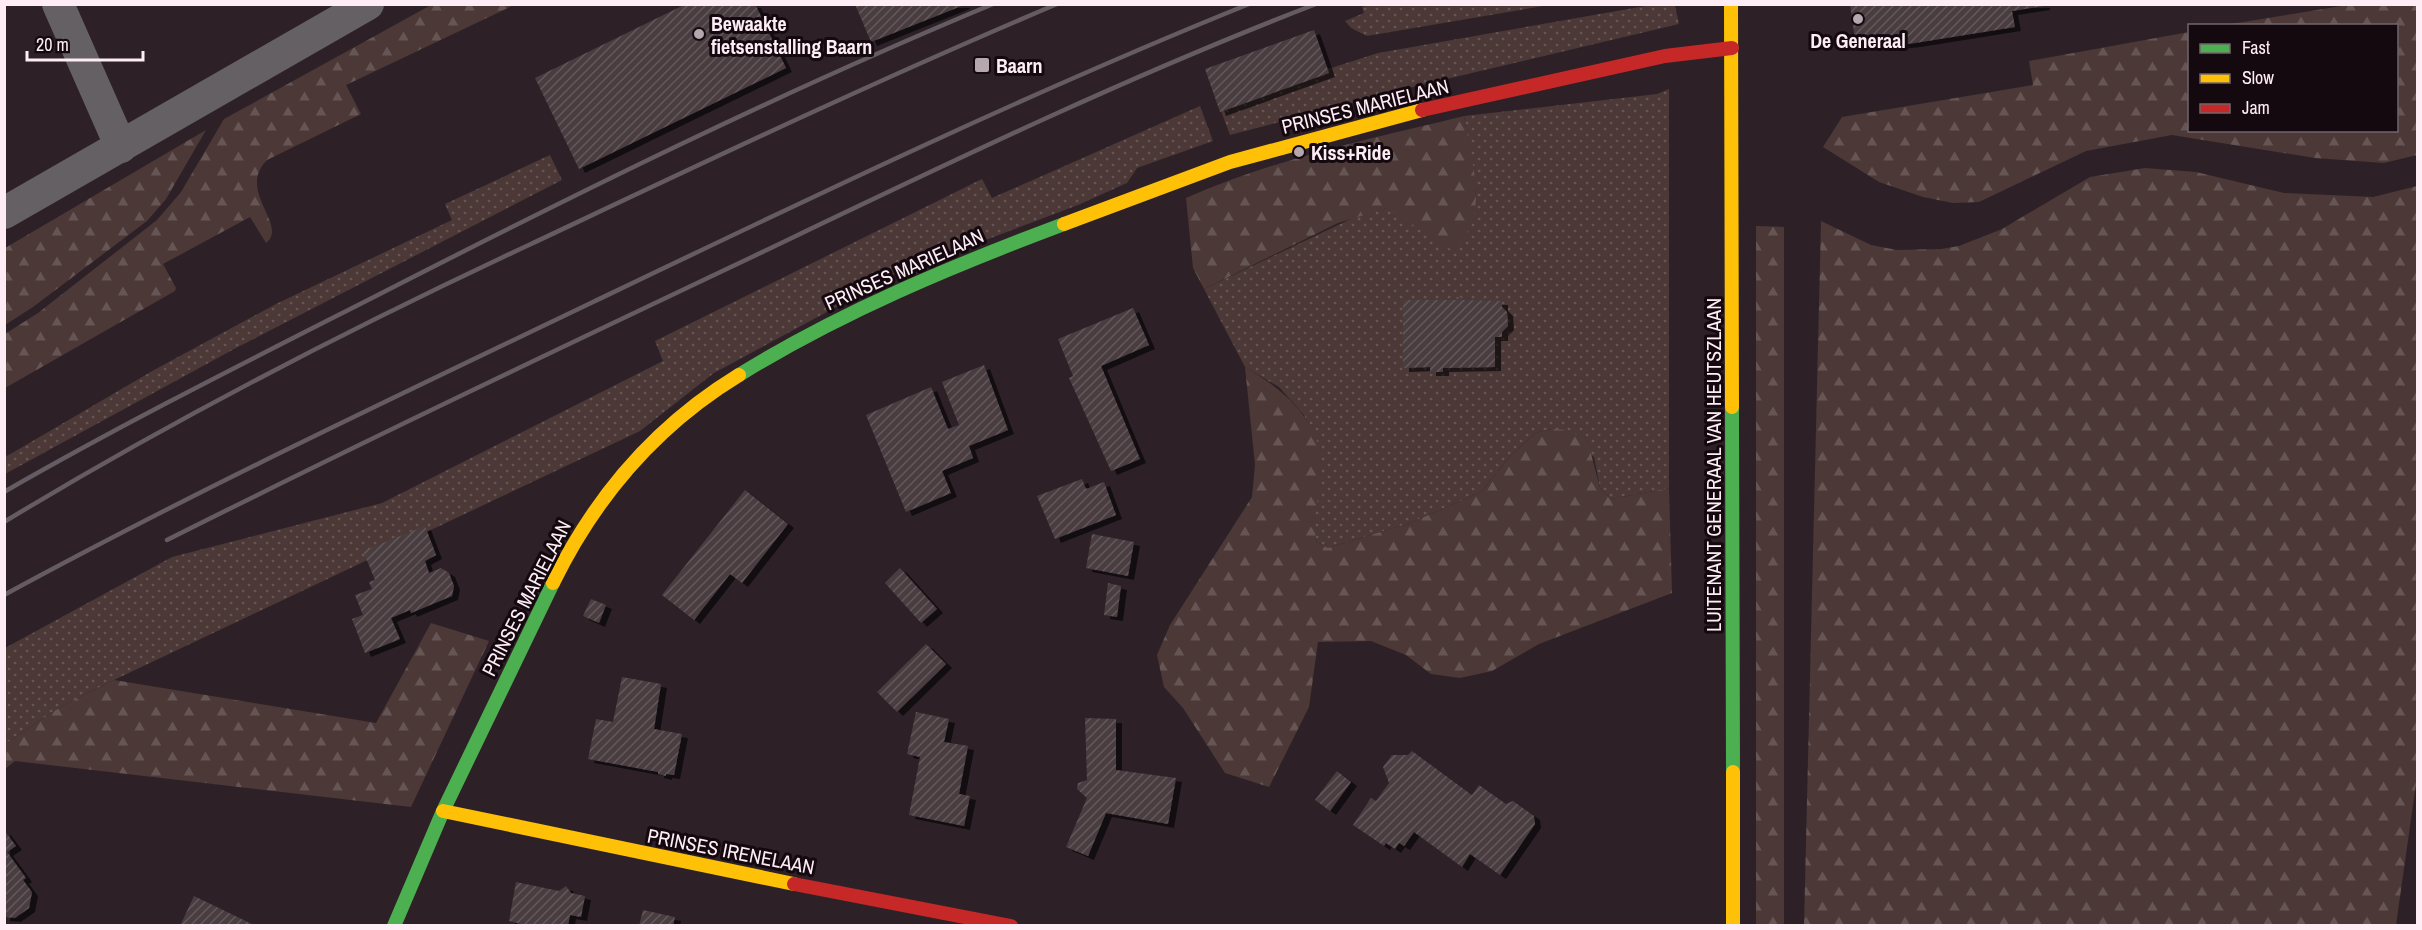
<svg xmlns="http://www.w3.org/2000/svg" width="2422" height="930" font-family="'Archivo Narrow',sans-serif">
<style>
.grass{fill:url(#grass-dots)}
.forest{fill:url(#forest-firs)}
.building{fill:url(#building-hatch);filter:url(#shadow)}
.lines{fill:none;stroke-linecap:round;stroke-linejoin:round}
.street{stroke:#656064;stroke-width:32}
.fast{stroke:#4caf50;stroke-width:14}
.slow{stroke:#ffc107;stroke-width:14}
.jam{stroke:#c62828;stroke-width:14}
.rail{stroke:#645c62;stroke-width:4.5}
.poi-dot{fill:#b6a6ae;stroke:#14090f;stroke-width:2}
.labels{text-anchor:middle;dominant-baseline:central;stroke-width:6;stroke-linejoin:round;paint-order:stroke}
.poi-label{font-size:20px;font-weight:bold;fill:#ffedf6;stroke:#14090f;text-anchor:start}
.street-label{font-size:20px;fill:#ffedf6;stroke:#14090f}
</style>
<defs>
<pattern id="grass-dots" width="8" height="8" patternUnits="userSpaceOnUse" patternTransform="scale(1.5)"><rect width="8" height="8" fill="#4b3837"/><path d="M2 2h.1M6 6h.1" fill="none" stroke="#655" stroke-width="1.8" stroke-linecap="round"/></pattern>
<pattern id="forest-firs" width="22" height="20" patternUnits="userSpaceOnUse" patternTransform="scale(1.5)"><rect width="22" height="20" fill="#4b3837"/><path d="M5 1l3.5 6h-7zM16 11l3.5 6h-7z" fill="#655"/></pattern>
<pattern id="building-hatch" width="6" height="6" patternUnits="userSpaceOnUse" patternTransform="scale(1.5)"><rect width="6" height="6" fill="#493d41"/><path d="M-1 1l2-2M0 6l6-6M5 7l2-2" fill="none" stroke="#64595d"/></pattern>
<filter id="shadow"><feDropShadow dx="6" dy="4" stdDeviation="0" flood-color="#0009"/></filter>
</defs>
<rect width="100%" height="100%" fill="#2d2127"/>
<g class="grass">
<path d="M1369,5v-1l180,1 -182,31 -16,-8 -6,-7 19,-8 -2,-6z"/>
<path d="M1651,5h24l4,19 -275,65 -174,46 -9,-24 108,-38 -1,-4 50,-16z"/>
<path d="M1669,89v399l-58,11 -11,-11 -6,-31 -43,-28 -16,4 -28,27 -26,32 -71,31 -82,25 -11,-6 -4,-16 3,-87 -12,-24 -25,-28 -34,-20 -41,-78 153,-73 30,-8 89,-14 -12,-78 193,-22z"/>
<path d="M1200,106l13,35 -76,27 -10,15 -49,22 -177,67 -187,101 -74,58 -526,249 -52,26 -57,38v-96l167,-91 210,-54 281,-142 -8,-20 327,-162 10,19z"/>
<path d="M550,155l12,25 -326,168 -231,126v-21l2,3 147,-86 122,-66 176,-84 -7,-16z"/>
</g>
<g class="forest">
<path d="M2354,4l63,1v150l-33,8 -69,-5 -143,-23 -86,16 -107,51 -26,1 -30,-6 -44,-15 -56,-35 19,-30 191,-32 -4,-24 160,-29 1,98h206v-104l-171,-1z"/>
<path d="M431,5h83l-168,80 15,29 -94,46c-31,31 22,65 -1,83l-16,-26 -87,47 13,24 -1,3 -170,97v-54l33,-21 119,-93 24,-28 43,-73z"/>
<path d="M1464,116c6,41 30,107 -14,133l-63,-41 -49,15 -134,66 -11,-21 -7,-70c88,-39 184,-59 278,-82z"/>
<path d="M206,130l-40,69 -19,22 -114,86 -28,18v-77z"/>
<path d="M2145,168l51,4 88,21 89,4 44,-11 1,584 -22,155h-592l17,-704 50,24 26,5 44,-1 18,-3 43,-17 88,-52z"/>
<path d="M1756,226l28,1v699l-28,-1z"/>
<path d="M1245,367c39,23 80,56 76,107 -1,24 -10,43 -4,68l11,6 82,-25 71,-31 26,-32 28,-27 16,-4 18,1 19,12 12,46 11,11 58,-11 3,105 -133,51 -47,27 -32,7 -29,-4 -25,-19 -35,-14 -53,1 -9,65 -40,80 -44,-14 -42,-65 -19,-21 -7,-32 13,-30 82,-128 3,-32z"/>
<path d="M431,623l58,18 -78,166 -396,-46 -10,8v-25l57,-38 52,-26 262,43z"/>
</g>
<g class="building">
<path d="M686,4h69l31,64 -207,101 -44,-91z"/>
<path d="M855,4h109v1l-93,37z"/>
<path d="M1850,4h194v2l-32,5 3,16 -100,16 -29,3 -1,-3 -29,4z"/>
<path d="M1314,30l15,43 -109,39 -15,-43z"/>
<path d="M1456,297h5v3l41,1v6l5,5 1,14 -6,6v5h-7v30l-52,1v4h-13v-5l-27,1v-68h54z"/>
<path d="M1133,308l16,37 -48,21 39,93 -29,12 -42,-93 4,-2 -15,-37z"/>
<path d="M984,365l24,65 -39,16 4,12 -31,13 9,22 -45,19 -40,-97 65,-28 17,42 11,-4 -17,-43z"/>
<path d="M1082,479l4,10 18,-7 12,33 -61,24 -18,-43z"/>
<path d="M745,490l43,34 -46,59 -12,-9 -36,46 -32,-25z"/>
<path d="M425,526l11,29 -11,6 4,12 12,-5 8,5 5,13 -2,10 -41,17 -1,-3 -19,8 9,21 -35,14 -13,-34 11,-4 -8,-20 17,-6 -3,-7 6,-2 -12,-29z"/>
<path d="M1092,534l42,8 -6,34 -42,-8z"/>
<path d="M900,568l37,41 -16,14 -36,-40z"/>
<path d="M1108,583l13,3 -4,31 -13,-2z"/>
<path d="M591,599l15,6 -7,18 -16,-7z"/>
<path d="M926,644l20,20 -49,48 -20,-20z"/>
<path d="M622,677l39,7 -7,45 28,5 -8,41 -8,-1v2l-8,-2v-2l-70,-13 8,-40 17,3z"/>
<path d="M916,712l33,7 -5,23 24,4 -9,48 11,2 -6,30 -55,-11 11,-58 -13,-3z"/>
<path d="M1085,718l31,1v51l60,8 -8,46 -62,-11 -18,43 -22,-9 21,-49 -10,-9 1,-6 9,-3z"/>
<path d="M1412,751l60,44 7,-10 27,19 7,-3 21,15 1,8 -35,51 -30,-21 -8,13 -48,-35 -10,14 -5,-3 -4,6 -9,-6 -2,3 -31,-21 18,-27 5,3 13,-18 -6,-16 9,-12h16z"/>
<path d="M1337,771l14,11 -21,29 -15,-11z"/>
<path d="M4,830l12,16 -9,6 19,26 -3,2 9,12 -3,16 -14,10 -11,-1z"/>
<path d="M516,882l43,9 7,-5 5,7 14,3 -4,21 -11,-2 -2,11h-40l-19,-5z"/>
<path d="M194,896l62,30h-76z"/>
<path d="M643,910l32,7 -2,9h-34z"/>
</g>
<g class="lines">
<g class="street">
<path d="M58,4l63,143"/>
<path d="M4,213l364,-209"/>
</g>
<g class="fast">
<path d="M739,375c102,-63 213,-109 325,-151"/>
<path d="M1732,407l1,365"/>
<path d="M394,926l49,-115 110,-228"/>
</g>
<g class="slow">
<path d="M1731,4l1,403"/>
<path d="M1064,224l166,-62 192,-52"/>
<path d="M553,583c42,-86 104,-158 186,-208"/>
<path d="M1733,772v154"/>
<path d="M443,811l351,73"/>
</g>
<g class="jam">
<path d="M1422,110l243,-54 67,-8"/>
<path d="M794,884l217,42"/>
</g>
<g class="rail">
<path d="M4,492c120,-69 244,-131 368,-194 203,-104 409,-206 621,-294"/>
<path d="M4,522c170,-103 347,-194 527,-278 174,-82 348,-165 526,-240"/>
<path d="M167,540c193,-97 389,-190 585,-283 186,-89 371,-179 564,-253"/>
<path d="M4,595c193,-105 391,-198 589,-293 217,-104 433,-208 656,-298"/>
</g>
</g>
<g class="poi-dot">
<circle cx="1858" cy="19" r="6"/>
<circle cx="699" cy="34" r="6"/>
<rect x="974" y="57" width="16" height="16" rx="3"/>
<circle cx="1299" cy="152" r="6"/>
</g>
<g class="labels">
<g class="poi-label">
<text x="711" y="23">Bewaakte<tspan x="711" dy="23">fietsenstalling Baarn</tspan></text>
<text x="1858" y="40" text-anchor="middle">De Generaal</text>
<text x="996" y="65">Baarn</text>
<text x="1311" y="152">Kiss+Ride</text>
</g>
<g class="street-label">
<text transform="translate(1365 106) rotate(-14)">PRINSES MARIELAAN</text>
<text transform="translate(904 269) rotate(-24)">PRINSES MARIELAAN</text>
<text transform="translate(1713 465) rotate(-90)">LUITENANT GENERAAL VAN HEUTSZLAAN</text>
<text transform="translate(526 598) rotate(-63)">PRINSES MARIELAAN</text>
<text transform="translate(731 851) rotate(11)">PRINSES IRENELAAN</text>
</g>
</g>
<rect width="2422" height="930" fill="none" stroke="#ffedf6" stroke-width="12"/>
<rect x="2188" y="24" width="210" height="108" fill="#14090f" stroke="#72646b" stroke-width="1.5"/>
<rect x="2200" y="44" width="30" height="9" fill="#4caf50" stroke="#72646b" stroke-width="1.5"/>
<text x="2242" y="54" font-size="18" fill="#ffedf6">Fast</text>
<rect x="2200" y="74" width="30" height="9" fill="#ffc107" stroke="#72646b" stroke-width="1.5"/>
<text x="2242" y="84" font-size="18" fill="#ffedf6">Slow</text>
<rect x="2200" y="104" width="30" height="9" fill="#c62828" stroke="#72646b" stroke-width="1.5"/>
<text x="2242" y="114" font-size="18" fill="#ffedf6">Jam</text>
<path d="M27 51v9h116v-9" fill="none" stroke="#ffedf6" stroke-width="3"/>
<text x="36" y="51" font-size="18" fill="#ffedf6" stroke="#14090f" stroke-width="4.5" paint-order="stroke">20 m</text>
</svg>
